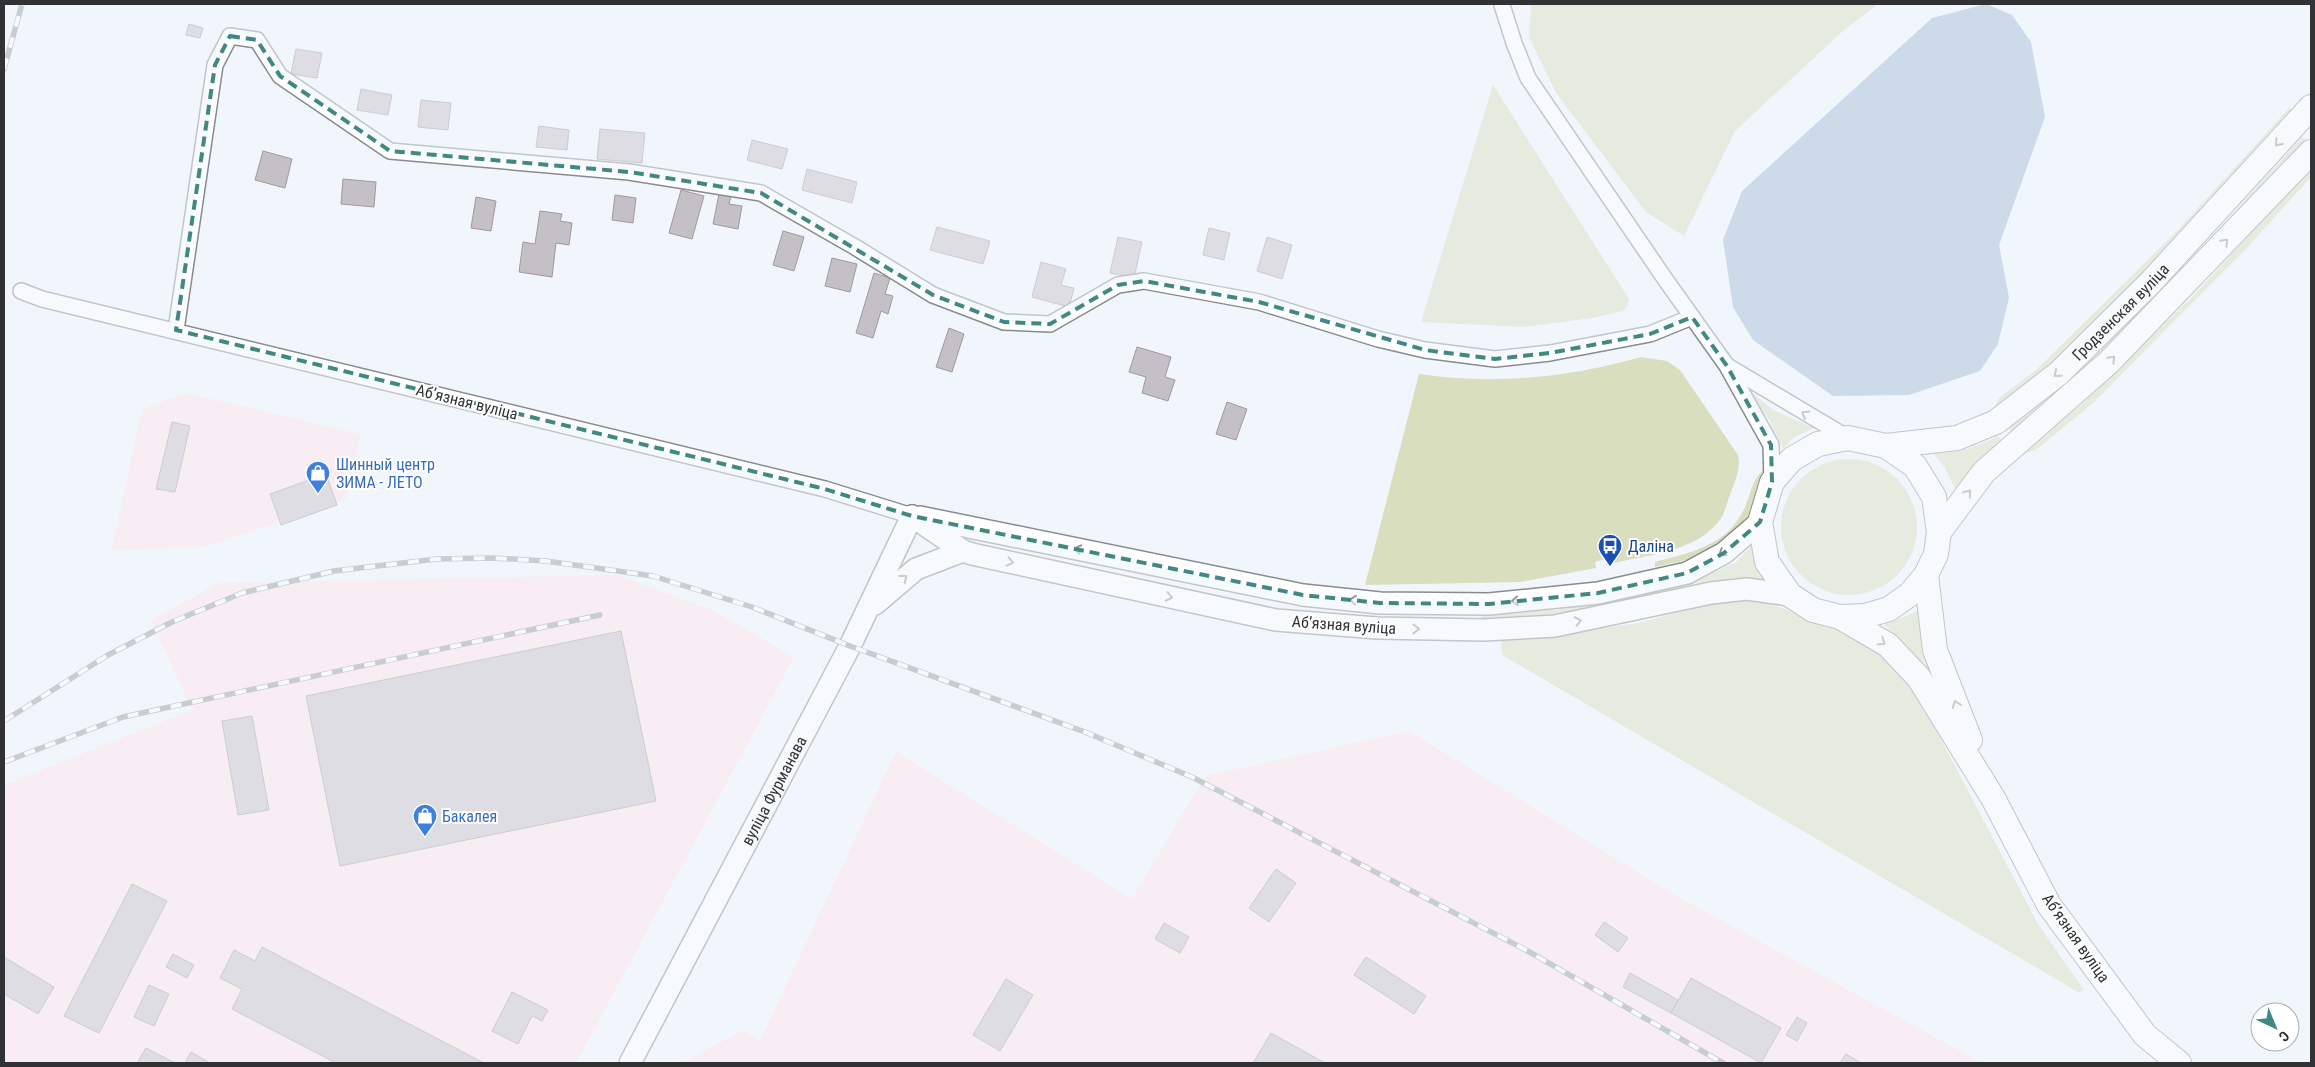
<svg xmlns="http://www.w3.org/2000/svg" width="2315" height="1067" font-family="'Roboto Condensed',sans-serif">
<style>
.industrial{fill:#fee3e9}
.green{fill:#d9debf}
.water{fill:#a0b9d2}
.building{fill:#c5bfc6;stroke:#9f99a0}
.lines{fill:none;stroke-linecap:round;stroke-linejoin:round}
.street-casing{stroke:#868c91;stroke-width:18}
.secondary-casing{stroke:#868c91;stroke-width:24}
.primary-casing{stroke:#868c91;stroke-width:26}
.street{stroke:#fff;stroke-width:15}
.secondary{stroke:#fff;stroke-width:21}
.primary{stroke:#fff;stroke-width:24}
.rail-casing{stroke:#979ba0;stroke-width:5.5}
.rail{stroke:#fff;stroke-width:4;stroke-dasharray:11;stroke-linecap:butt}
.oneway{stroke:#98989a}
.marked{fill:none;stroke:#418884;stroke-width:4;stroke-dasharray:10 6;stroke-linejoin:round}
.labels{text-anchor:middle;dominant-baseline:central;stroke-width:4;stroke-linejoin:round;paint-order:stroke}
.street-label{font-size:16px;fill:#303234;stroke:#fff}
.shop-label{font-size:16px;fill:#366cbe;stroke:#fff;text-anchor:start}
.transit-label{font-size:16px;fill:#164399;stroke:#fff;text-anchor:start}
</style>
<rect width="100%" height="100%" fill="#f0f6fc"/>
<g class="industrial">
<path d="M186,393l175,41 -16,66 -141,47 -92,3 30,-141z"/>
<path d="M617,575l95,35 82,47 -218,406h-572v-278l188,-75 -41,-90 68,-37z"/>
<path d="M1409,731l264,163 309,169h-1301l63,-33 16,11 136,-289 236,147 73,-123z"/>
</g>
<g class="green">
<path d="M1531,4h347l-35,27 -108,100 -51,105 -38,-24 -90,-119 -27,-56z"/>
<path d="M1493,85l136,214 -1,6 -5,6 -31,7 -68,9 -103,-5z"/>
<path d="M2291,106l-2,17 -226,234 -67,54v-7l3,-6 37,-28 142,-140z"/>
<path d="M2302,137l6,5 -215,225 -81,66 -5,-6 62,-47 114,-112z"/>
<path d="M2311,167v10l-65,72 -154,155 -56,46 -10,3 -2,-4 57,-44 113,-110z"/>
<path d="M1641,357l26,4 13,9 58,85c3,14 -3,26 -8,40 -3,7 -5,16 -8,22 -22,34 -71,37 -107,46l-3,-6 -17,5 1,6 -76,14 -155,3 54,-211c75,11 149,4 222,-17z"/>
<path d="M1745,387l28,23 41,18 -21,10 -10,11 -13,-28z"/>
<path d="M1998,436l4,5 -27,23 -18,28 -14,-27 -10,-12c24,0 44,-6 65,-17z"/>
<circle cx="1849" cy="527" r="68"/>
<path d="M1763,470l-4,29 -20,31 -23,19 -21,9 -40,9v-5c34,-9 71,-16 88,-51 8,-15 7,-28 20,-41z"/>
<path d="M1754,543l13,38 -24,-3 -41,4 -46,13 -104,21 -69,4 -2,-4 1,-4 73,-2 69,-11 51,-13 45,-16 16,-8z"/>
<path d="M1742,598l23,3 98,40 21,12 39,52 115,219 46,66 -6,2 -576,-337 -1,-14 138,-18 81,-22z"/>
<path d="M1920,610l17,77 -23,-32 -30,-30z"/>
</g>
<path class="water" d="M1986,4l26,11 19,27 14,75 -46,128 10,53 -11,46 -18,27 -71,24 -76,1 -80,-56 -20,-33 -10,-67 19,-49 190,-173z"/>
<g class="building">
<path d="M189,24l14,4 -3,10 -14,-3z"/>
<path d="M296,49l26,4 -5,25 -26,-4z"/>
<path d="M361,89l31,6 -4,20 -31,-5z"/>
<path d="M421,100l30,3 -3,27 -30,-3z"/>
<path d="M539,126l30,4 -2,20 -31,-3z"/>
<path d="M600,129l45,4 -3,30 -45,-4z"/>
<path d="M752,140l36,9 -6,20 -35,-9z"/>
<path d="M263,151l29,8 -7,29 -30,-8z"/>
<path d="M807,169l50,13 -5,21 -50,-13z"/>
<path d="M343,179l33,3 -2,25 -33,-3z"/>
<path d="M681,190l23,6 -12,43 -23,-6z"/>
<path d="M719,194l12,2 -2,8 13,2 -4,23 -25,-5z"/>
<path d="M615,195l21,3 -3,25 -21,-3z"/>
<path d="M476,197l20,4 -5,30 -20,-3z"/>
<path d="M540,211l22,3 -2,7 12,2 -3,22 -13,-2 -4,34 -33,-5 4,-30 12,2z"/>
<path d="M937,227l53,14 -7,23 -53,-14z"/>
<path d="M1209,228l21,5 -6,27 -21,-5z"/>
<path d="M783,231l21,6 -10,34 -21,-6z"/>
<path d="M1118,237l24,5 -8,36 -24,-5z"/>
<path d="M1267,237l25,8 -10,34 -25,-8z"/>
<path d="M832,258l25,6 -7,28 -25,-6z"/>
<path d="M1041,262l25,7 -5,16 13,3 -5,19 -37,-10z"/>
<path d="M874,273l16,5 -5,16 8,2 -5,18 -7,-3 -8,27 -17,-5z"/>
<path d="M949,328l15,6 -12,38 -16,-5z"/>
<path d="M1137,347l34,10 -6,20 10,3 -7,21 -26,-8 4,-16 -17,-5z"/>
<path d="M1227,402l20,7 -11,31 -20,-6z"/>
<path d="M172,422l18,4 -15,66 -19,-3z"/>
<path d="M326,474l11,31 -56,20 -11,-31z"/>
<path d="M621,631l35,170 -316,65 -34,-170z"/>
<path d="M252,716l17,94 -31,5 -16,-94z"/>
<path d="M1276,869l20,14 -27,39 -20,-14z"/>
<path d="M132,884l35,17 -68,132 -35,-17z"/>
<path d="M1604,922l24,16 -10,14 -23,-17z"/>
<path d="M1164,923l25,14 -9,16 -25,-14z"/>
<path d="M262,947l222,116h-148l-104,-54 10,-20 -22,-11 14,-28 21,11z"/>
<path d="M173,954l21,11 -7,13 -21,-11z"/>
<path d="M4,957l50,30 -16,27 -34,-20z"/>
<path d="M1366,957l60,39 -12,18 -60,-39z"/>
<path d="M1630,973l48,27 -7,13 -48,-26z"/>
<path d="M1691,978l90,50 -20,35 -90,-50z"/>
<path d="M1006,979l27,16 -33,56 -27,-16z"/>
<path d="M149,985l20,9 -15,32 -20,-9z"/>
<path d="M512,992l36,18 -6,11 -10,-5 -14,28 -26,-13z"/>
<path d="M1797,1017l10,6 -10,18 -11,-6z"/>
<path d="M1271,1033l54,30h-72z"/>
<path d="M146,1048l29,15h-38z"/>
<path d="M191,1052l19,11h-25z"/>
<path d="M1846,1054l15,9h-21z"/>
</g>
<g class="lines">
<defs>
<g id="street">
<path d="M1502,5l12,38 14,35 137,201 62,87 44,79 1,37"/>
<path d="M21,291l21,8 783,190 87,27"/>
<path d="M176,330l39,-265 15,-29 27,4 23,36 110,75 239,21 132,21 94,54 78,48 71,27 46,2 68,-39 26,-4 115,21 119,37 47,11 70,9 55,-6 100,-19 42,-17"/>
<path d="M1729,367l119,71"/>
</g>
<g id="secondary">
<path d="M912,516l51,35 9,3 304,66 101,8 107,2 71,-4 156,-33 36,-4 43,6"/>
<path d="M920,517l383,78 77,8 109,1 109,-11 89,-20 37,-20 36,-31"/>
<path d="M875,604l41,-35 47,-18"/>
<path id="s1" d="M630,1063l220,-417 62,-130"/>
</g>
<g id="primary">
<path id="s2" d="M1886,446l71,-8 39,-16 63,-49 91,-90 161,-176"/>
<path d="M1939,532l45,-60 125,-110 202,-210"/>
<path d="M1926,575l9,75 35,90"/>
<path d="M1840,617l25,-1 24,-7 21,-15 16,-19 10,-21 3,-22 -5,-35 -19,-31 -29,-20 -38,-8 -30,6 -26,15 -20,23 -12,40 7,40 23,33 23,15 27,7 48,28 31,33 74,120 56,107 96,130 34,28"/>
</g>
</defs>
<use href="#street" class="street-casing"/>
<use href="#secondary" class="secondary-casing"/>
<use href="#primary" class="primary-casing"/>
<use href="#street" class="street"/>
<use href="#secondary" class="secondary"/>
<use href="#primary" class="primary"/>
<defs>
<g id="rail">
<path d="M4,69l18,-65"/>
<path d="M4,721l104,-66 64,-33 70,-29 92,-22 103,-12 56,-1 53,3 107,15 99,31 98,39 235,86 107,45 334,173 197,113"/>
<path d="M4,762l119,-45 477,-102"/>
</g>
</defs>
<use href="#rail" class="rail-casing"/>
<use href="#rail" class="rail"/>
</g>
<defs><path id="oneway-chevron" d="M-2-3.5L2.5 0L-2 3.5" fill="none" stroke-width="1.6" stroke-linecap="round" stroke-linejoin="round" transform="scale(1.25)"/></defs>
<g class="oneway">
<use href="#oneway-chevron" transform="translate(2278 143) rotate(132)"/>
<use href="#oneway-chevron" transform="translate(2225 242) rotate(-46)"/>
<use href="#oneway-chevron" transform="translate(2112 359) rotate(-45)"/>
<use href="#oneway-chevron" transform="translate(2057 374) rotate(140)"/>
<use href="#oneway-chevron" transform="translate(1805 414) rotate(-148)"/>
<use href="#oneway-chevron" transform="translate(1968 493) rotate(-53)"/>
<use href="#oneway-chevron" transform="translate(1078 549) rotate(-168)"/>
<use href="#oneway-chevron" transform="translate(1722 553) rotate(147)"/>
<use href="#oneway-chevron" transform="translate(1010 562) rotate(12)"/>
<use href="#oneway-chevron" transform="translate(904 578) rotate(-38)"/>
<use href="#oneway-chevron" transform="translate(1169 597) rotate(12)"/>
<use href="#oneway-chevron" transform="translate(1353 600) rotate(-174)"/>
<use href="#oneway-chevron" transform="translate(1515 601) rotate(174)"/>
<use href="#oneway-chevron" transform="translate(1578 621) rotate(-12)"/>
<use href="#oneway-chevron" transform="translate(1416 629) rotate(1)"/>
<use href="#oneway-chevron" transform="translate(1882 642) rotate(32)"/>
<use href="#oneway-chevron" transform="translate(1956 704) rotate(-111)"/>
</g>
<path d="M0 0H2315V1067H0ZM230,36l27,4 23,36 110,75 239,21 132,21 172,102 71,27 46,2 68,-39 26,-4 115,21 166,48 70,9 55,-6 100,-19 42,-17 35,49 44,79 1,37 -12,40 -36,31 -37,20 -89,20 -109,11 -109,-1 -77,-8 -391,-79 -87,-27 -649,-159 39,-265z" fill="#f0f6fc" fill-opacity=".55" fill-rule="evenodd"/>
<path class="marked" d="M230,36l27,4 23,36 110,75 239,21 132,21 172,102 71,27 46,2 68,-39 26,-4 115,21 166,48 70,9 55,-6 100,-19 42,-17 35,49 44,79 1,37 -12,40 -36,31 -37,20 -89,20 -109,11 -109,-1 -77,-8 -391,-79 -87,-27 -649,-159 39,-265z"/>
<defs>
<symbol id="shop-pin" viewBox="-11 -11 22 30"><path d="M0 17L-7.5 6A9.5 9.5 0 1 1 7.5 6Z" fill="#3f7fe0" stroke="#fff"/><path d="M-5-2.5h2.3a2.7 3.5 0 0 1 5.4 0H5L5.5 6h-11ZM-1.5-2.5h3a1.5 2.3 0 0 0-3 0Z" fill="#fff"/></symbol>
<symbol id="bus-pin" viewBox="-11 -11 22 30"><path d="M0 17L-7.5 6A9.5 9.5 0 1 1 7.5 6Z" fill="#1a4fb4" stroke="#fff"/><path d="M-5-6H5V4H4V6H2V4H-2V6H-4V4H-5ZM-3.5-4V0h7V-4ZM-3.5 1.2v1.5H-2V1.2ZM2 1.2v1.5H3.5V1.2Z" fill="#fff"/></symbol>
</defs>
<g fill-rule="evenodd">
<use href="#shop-pin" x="304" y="459" width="28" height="38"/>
<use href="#bus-pin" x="1596" y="532" width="28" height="38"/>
<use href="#shop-pin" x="411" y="802" width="28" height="38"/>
</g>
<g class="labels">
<g class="street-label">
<text stroke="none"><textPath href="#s2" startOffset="280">Гродзенская вуліца</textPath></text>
<text transform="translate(467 402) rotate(14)">Абʼязная вуліца</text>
<text transform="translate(1344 625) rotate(4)">Абʼязная вуліца</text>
<text stroke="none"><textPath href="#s1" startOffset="308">вуліца Фурманава</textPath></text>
<text transform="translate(2076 938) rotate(55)">Абʼязная вуліца</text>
</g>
<g class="shop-label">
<text x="336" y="464">Шинный центр<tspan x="336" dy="18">ЗИМА - ЛЕТО</tspan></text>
<text x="442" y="816">Бакалея</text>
</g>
<g class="transit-label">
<text x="1628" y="546">Даліна</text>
</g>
</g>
<rect width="2315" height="1067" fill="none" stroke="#303234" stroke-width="10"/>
<g transform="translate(2275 1027) rotate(136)"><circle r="24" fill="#ffffff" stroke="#acadae"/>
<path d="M0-4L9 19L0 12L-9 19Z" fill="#418884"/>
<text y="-8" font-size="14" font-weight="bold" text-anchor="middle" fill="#303234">С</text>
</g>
</svg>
